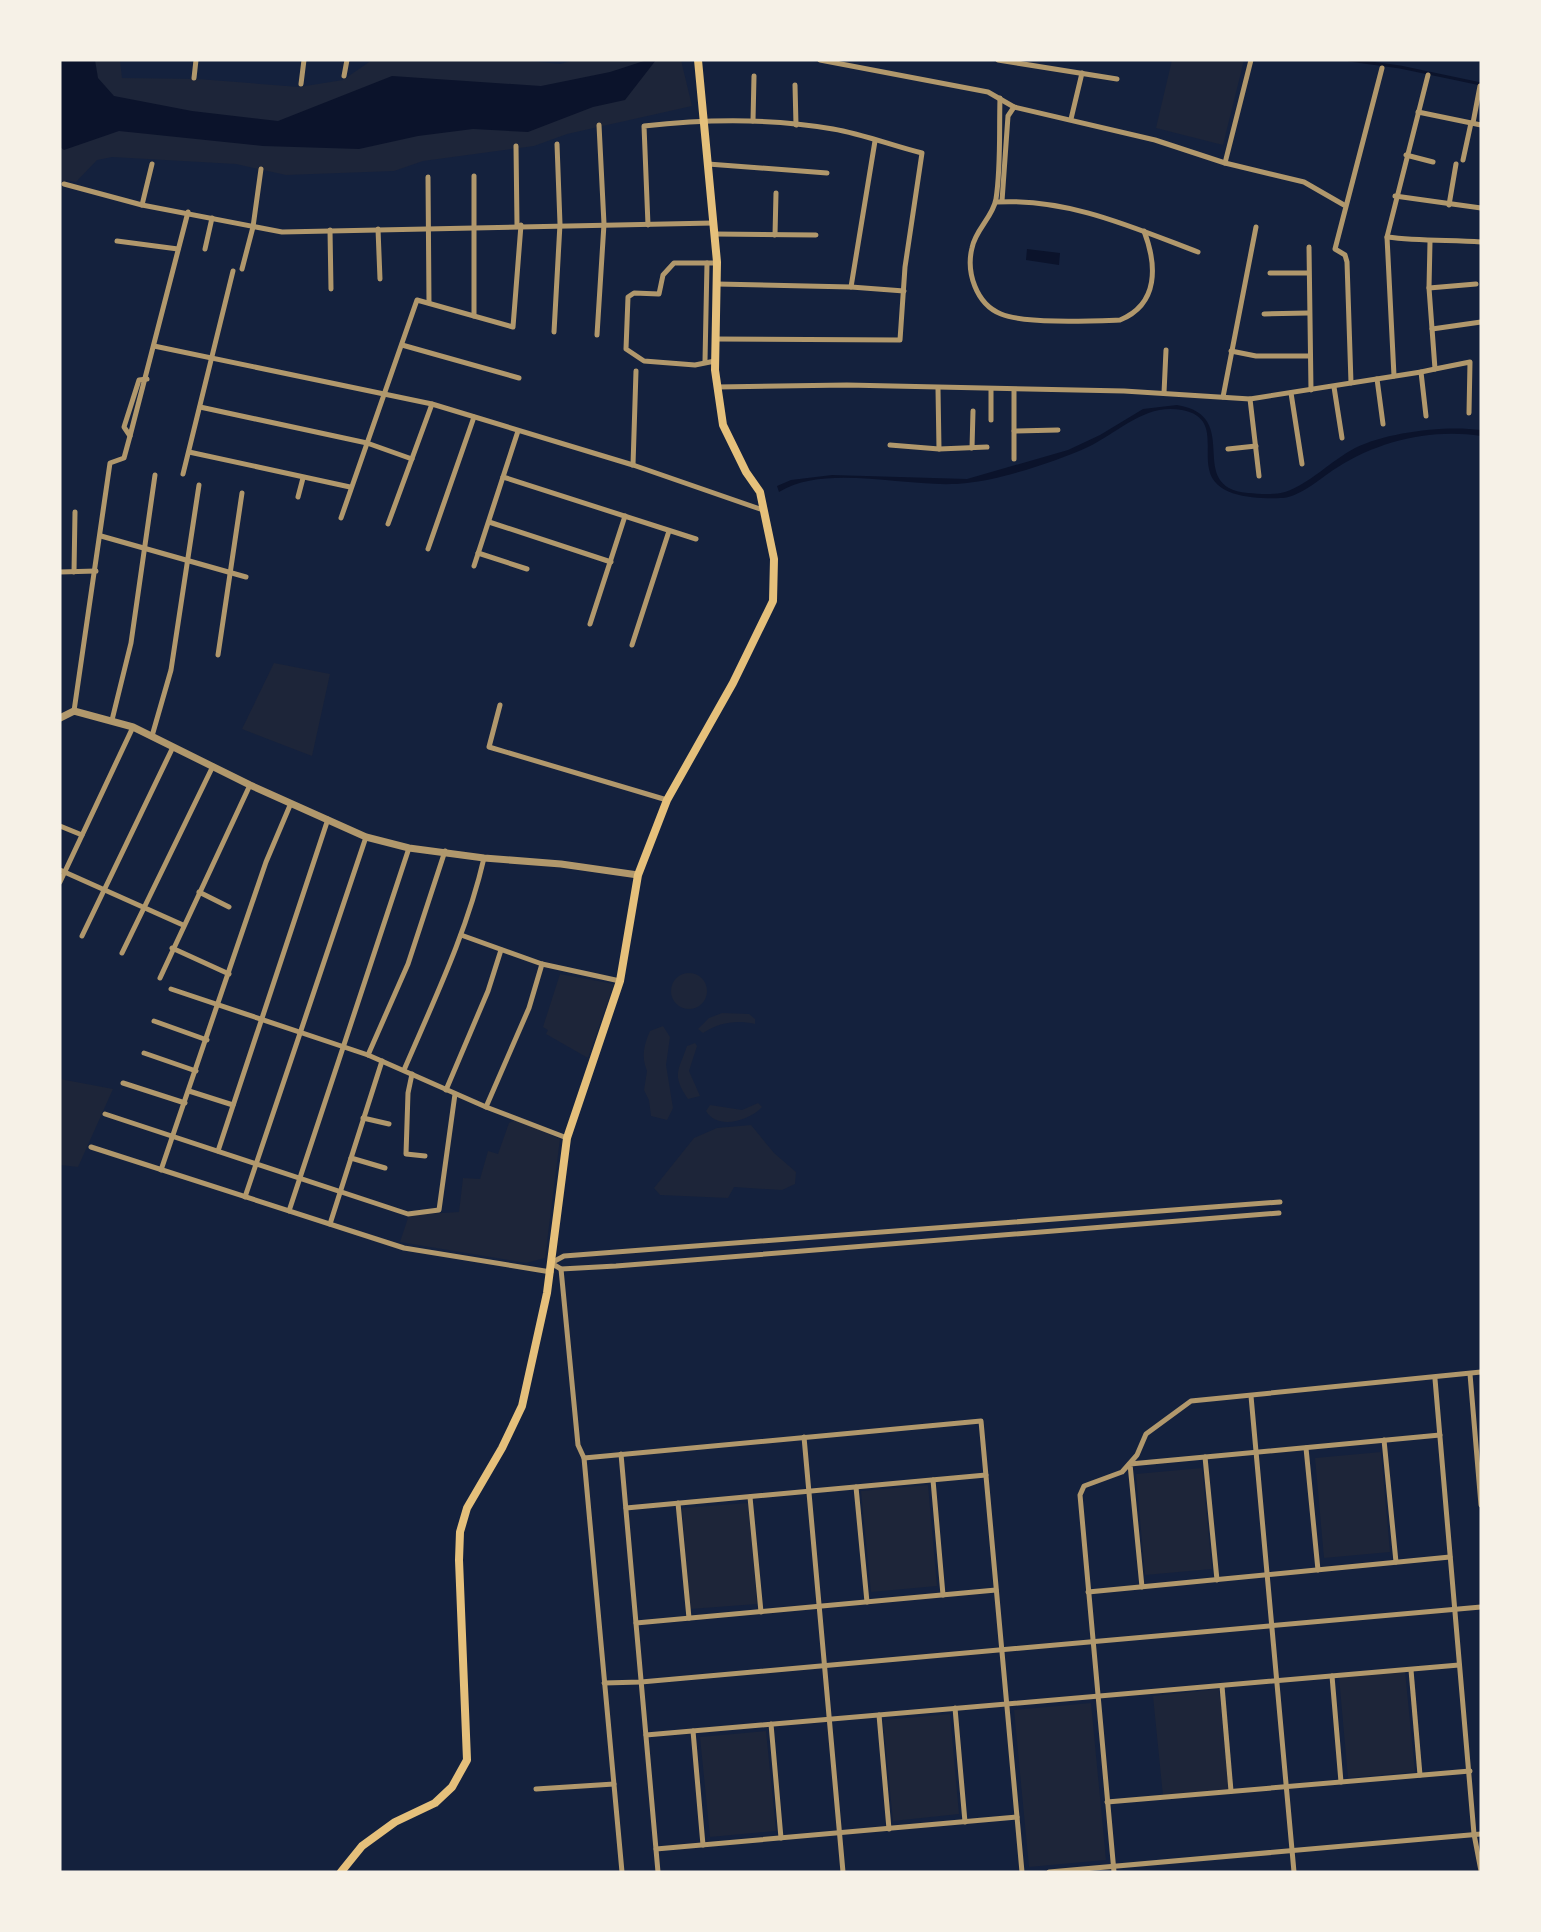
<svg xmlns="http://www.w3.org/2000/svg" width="1541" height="1932" font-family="Helvetica,sans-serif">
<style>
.green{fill:#1d2539}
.water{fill:#0b132b}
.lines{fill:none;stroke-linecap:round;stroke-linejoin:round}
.stream{stroke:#0b132b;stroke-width:3}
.minor{stroke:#b1986c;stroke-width:5}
.tertiary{stroke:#b1986c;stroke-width:7}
.secondary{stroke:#e5c07b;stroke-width:8}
</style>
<rect width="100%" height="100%" fill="#14213d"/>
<g class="green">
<path d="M60,60h60l2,18 76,1 101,8 44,-7 29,-20h147l41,4 15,-4h106l11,46 -125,28 -33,12 -111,15 -29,10 -108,4 -50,-11 -124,-7 -15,3 -21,22 -10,-2 -4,9 -2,59z"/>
<path d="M1172,60h72l-21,85 -67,-17z"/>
<path d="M274,663l56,11 -18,82 -70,-27z"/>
<circle cx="689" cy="991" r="18"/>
<path d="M560,974l54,10 -26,74 -42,-24 2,-4 -5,-3z"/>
<path d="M722,1013l27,1 6,5v5c-19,-4 -34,-2 -52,9l-5,-4 11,-11z"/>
<path d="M663,1026l7,11 -4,28 7,43 -6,12 -16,-4 -2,-16 -5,-10 3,-19c-6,-15 -3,-26 3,-40z"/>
<path d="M695,1043l2,3 -8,25 11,25 -12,3c-17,-25 -9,-29 -1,-53z"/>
<path d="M60,1079l53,10 -35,78 -18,-2z"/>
<path d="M758,1103l4,4c-12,13 -44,24 -56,4l4,-6 32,5z"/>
<path d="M517,1119l43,20 -15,119 -19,5 -126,-21 9,-27 50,-3 4,-34 17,1 8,-28 10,3 11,-31z"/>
<path d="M751,1125l23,28 22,19 -1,12 -13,6 -48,-3 -6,11 -68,-3 -6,-7 40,-50 23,-10z"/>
<path d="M1381,1452l9,100 -66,6 -9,-100z"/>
<path d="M1202,1468l10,101 -67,6 -9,-101z"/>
<path d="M928,1485l9,101 -66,6 -10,-101z"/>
<path d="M748,1503l9,101 -67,5 -8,-101z"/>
<path d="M1405,1671l10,101 -67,6 -9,-101z"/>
<path d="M1219,1689l10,101 -66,6 -10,-100z"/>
<path d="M1091,1703l15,157 -77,7 -15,-157z"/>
<path d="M950,1714l9,100 -66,7 -10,-101z"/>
<path d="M766,1731l10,100 -66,6 -10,-100z"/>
</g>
<g class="water">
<path d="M60,60h35l3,18 16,18 78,15 86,10 114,-45 149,10 69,-14 37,-12h9l-31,40 -32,7 -65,25 -55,-3 -55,7 -59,13 -96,-3 -144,-15 -55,19 -4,-3z"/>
<path d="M1027,249l33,4 -1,12 -33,-5z"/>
<path d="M1177,405c68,11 6,82 71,88 11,1 27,2 37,-1 23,-7 47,-32 70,-44 32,-16 91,-23 126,-18v6c-48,-8 -103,5 -143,31 -15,9 -36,29 -55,31 -22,1 -69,1 -74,-29 -5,-23 9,-52 -27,-59 -37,-7 -63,22 -94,37 -30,14 -88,33 -121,36 -56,7 -138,-21 -188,9l-2,-6 14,-6 41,-5 135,4 101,-29 32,-15 43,-26z"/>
</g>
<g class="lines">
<path class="stream" d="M1349,60l51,7 81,17"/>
<g class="minor">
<path d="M820,60l168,32 26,15 141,33 70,23 79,19 40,23"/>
<path d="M998,60l119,19"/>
<path d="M344,76l3,-16"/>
<path d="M194,78l2,-18"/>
<path d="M301,84l3,-24"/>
<path d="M795,85l1,40"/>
<path d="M1000,98c-1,33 1,69 -4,101 -3,18 -21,31 -24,49 -6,24 4,56 29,66 24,10 91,7 119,6 39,-16 37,-55 24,-89"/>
<path d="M1418,112l63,13"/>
<path d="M1071,119l11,-46"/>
<path d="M753,121l1,-45"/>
<path d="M1473,123l7,-37"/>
<path d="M516,146l1,79"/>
<path d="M1406,155l27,7"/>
<path d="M1463,160l8,-37"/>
<path d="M1225,163l26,-103"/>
<path d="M708,164l119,9"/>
<path d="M474,176v140"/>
<path d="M428,177l1,126"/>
<path d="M64,184l78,21 140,27 431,-9"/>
<path d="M1395,196l86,12"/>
<path d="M1002,201l6,-85 6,-9"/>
<path d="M996,202c72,-4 136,25 202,50"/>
<path d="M142,205l10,-41"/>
<path d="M1449,205l7,-41"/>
<path d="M648,225l-4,-99c63,-7 126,-8 189,3 30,5 60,17 89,24l-17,114 -5,73 -185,-1"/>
<path d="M378,229l2,50"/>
<path d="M330,230l1,59"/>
<path d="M714,234l102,1"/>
<path d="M775,235l1,-42"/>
<path d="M1387,237c32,4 62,3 94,5"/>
<path d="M117,241l61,8"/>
<path d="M1309,247l2,143"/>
<path d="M205,249l7,-31"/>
<path d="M242,269l11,-42 8,-58"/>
<path d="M1270,273h37"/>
<path d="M717,284l134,3 53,4"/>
<path d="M851,287l24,-146"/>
<path d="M1429,288l47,-4"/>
<path d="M1264,314l44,-1"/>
<path d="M1432,329l49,-7"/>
<path d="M554,332l6,-108 -3,-80"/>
<path d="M597,335l7,-111 -5,-99"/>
<path d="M402,345l117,33"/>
<path d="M154,346l278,58 201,61 130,45"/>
<path d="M1231,351l25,5h53"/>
<path d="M705,361l2,-98"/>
<path d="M715,361l-20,4 -51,-4 -18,-12 2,-52 6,-4 25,1 4,-19 11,-12h43"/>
<path d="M1435,369l35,-7 -1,51"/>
<path d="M1421,372l5,44"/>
<path d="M1394,376l-7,-139 41,-162"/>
<path d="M1377,379l6,45"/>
<path d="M1351,383l-4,-121 -2,-7 -10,-6 47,-181"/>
<path d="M717,387l130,-2 277,6 126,8 171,-27 14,-3 -6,-81 1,-46"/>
<path d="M1334,387l8,51"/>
<path d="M938,389l1,60"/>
<path d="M1164,393l2,-43"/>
<path d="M1291,393l11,71"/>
<path d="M1223,397l33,-170"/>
<path d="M1250,399l9,77"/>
<path d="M200,407l167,36 45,16"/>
<path d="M991,420v-30"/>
<path d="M1014,431l44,-1"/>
<path d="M130,436l-6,-9 15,-47 8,-1"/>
<path d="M890,445l49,4 48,-2"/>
<path d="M972,448l1,-37"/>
<path d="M1228,449l28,-3"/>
<path d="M189,452l161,35"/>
<path d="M1014,459v-69"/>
<path d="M633,465l3,-94"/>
<path d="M183,474l50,-203"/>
<path d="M503,477l193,62"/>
<path d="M298,497l5,-19"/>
<path d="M341,518l76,-218 96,27 8,-102"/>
<path d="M489,522l122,40"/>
<path d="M388,524l44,-120"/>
<path d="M101,536l145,41"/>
<path d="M428,549l46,-132"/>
<path d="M478,553l49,16"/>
<path d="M474,566l44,-135"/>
<path d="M60,572l36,-1"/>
<path d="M74,572l1,-60"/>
<path d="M590,624l35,-108"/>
<path d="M632,645l37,-114"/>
<path d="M218,655l24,-162"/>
<path d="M500,705l-11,42 178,53"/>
<path d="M74,711l36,-248 14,-5 6,-22 58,-224"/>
<path d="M112,720l19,-77 24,-168"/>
<path d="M152,736l19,-66 28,-185"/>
<path d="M60,826l22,9"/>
<path d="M60,870l123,55"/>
<path d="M60,882l73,-155"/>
<path d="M199,892l30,15"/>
<path d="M461,935l81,29 78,17"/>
<path d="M82,936l91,-189"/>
<path d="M172,948l57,26"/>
<path d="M122,953l91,-187"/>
<path d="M160,978l90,-193"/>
<path d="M171,989l197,66 118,52 81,31"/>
<path d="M154,1021l53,19"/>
<path d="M144,1053l52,18"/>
<path d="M368,1055l40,-91 37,-113"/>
<path d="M404,1070c30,-70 63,-138 80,-212"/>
<path d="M412,1074l-4,19 -2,61 19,2"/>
<path d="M123,1083l62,20"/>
<path d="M446,1090l42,-99 13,-41"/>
<path d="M189,1091l44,14"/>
<path d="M486,1107l43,-99 13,-44"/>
<path d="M105,1114l303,100 31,-4 16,-116"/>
<path d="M363,1118l26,6"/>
<path d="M91,1147l313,101 147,24"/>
<path d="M218,1151l110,-332"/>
<path d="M351,1158l34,10"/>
<path d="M161,1170l105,-308 25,-59"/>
<path d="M245,1197l121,-360"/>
<path d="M289,1211l120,-363"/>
<path d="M330,1224l52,-163"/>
<path d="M551,1263l13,-7 52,-4 664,-50"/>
<path d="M551,1263l10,6 55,-3 663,-53"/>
<path d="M561,1269l17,176 6,13 38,414"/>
<path d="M1470,1374l11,131"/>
<path d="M1435,1379l39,455 7,37"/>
<path d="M1251,1396l43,476"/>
<path d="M804,1437l39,435"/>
<path d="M1384,1440l12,122"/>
<path d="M1306,1448l12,122"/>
<path d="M621,1454l37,418"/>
<path d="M1205,1457l12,123"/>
<path d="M584,1458l397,-37 41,451"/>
<path d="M933,1480l10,115"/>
<path d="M856,1487l11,115"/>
<path d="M750,1497l11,115"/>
<path d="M678,1503l11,115"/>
<path d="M626,1508l360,-33"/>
<path d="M1142,1587l-12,-123 310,-29"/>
<path d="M1088,1592l362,-35"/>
<path d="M636,1623l360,-33"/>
<path d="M1411,1670l9,105"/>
<path d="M1332,1676l9,106"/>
<path d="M604,1683l37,-1 840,-75"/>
<path d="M1222,1686l9,105"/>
<path d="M955,1708l10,114"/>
<path d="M879,1715l10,114"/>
<path d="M771,1724l10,114"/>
<path d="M693,1731l10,114"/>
<path d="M646,1735l813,-70"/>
<path d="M536,1789l78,-5"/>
<path d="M1107,1802l363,-31"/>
<path d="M656,1849l361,-32"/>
<path d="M1049,1872l432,-38"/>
<path d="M1114,1872l-34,-377 4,-9 38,-14 15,-17 9,-21 45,-33 290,-29"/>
</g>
<path class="tertiary" d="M60,718l14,-7 59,16 117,58 116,52 43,11 75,10 77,6 77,11"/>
<path class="secondary" d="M341,1872l21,-26 33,-24 40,-19 17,-16 15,-27 -8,-200 1,-28 7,-24 35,-60 20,-42 25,-113 20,-155 53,-157 18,-106 29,-75 66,-117 40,-82 1,-42 -14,-67 -14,-20 -23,-47 -8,-55 2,-108 -19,-202"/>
</g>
<rect width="1541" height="1932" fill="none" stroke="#f6f1e7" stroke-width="123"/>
</svg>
